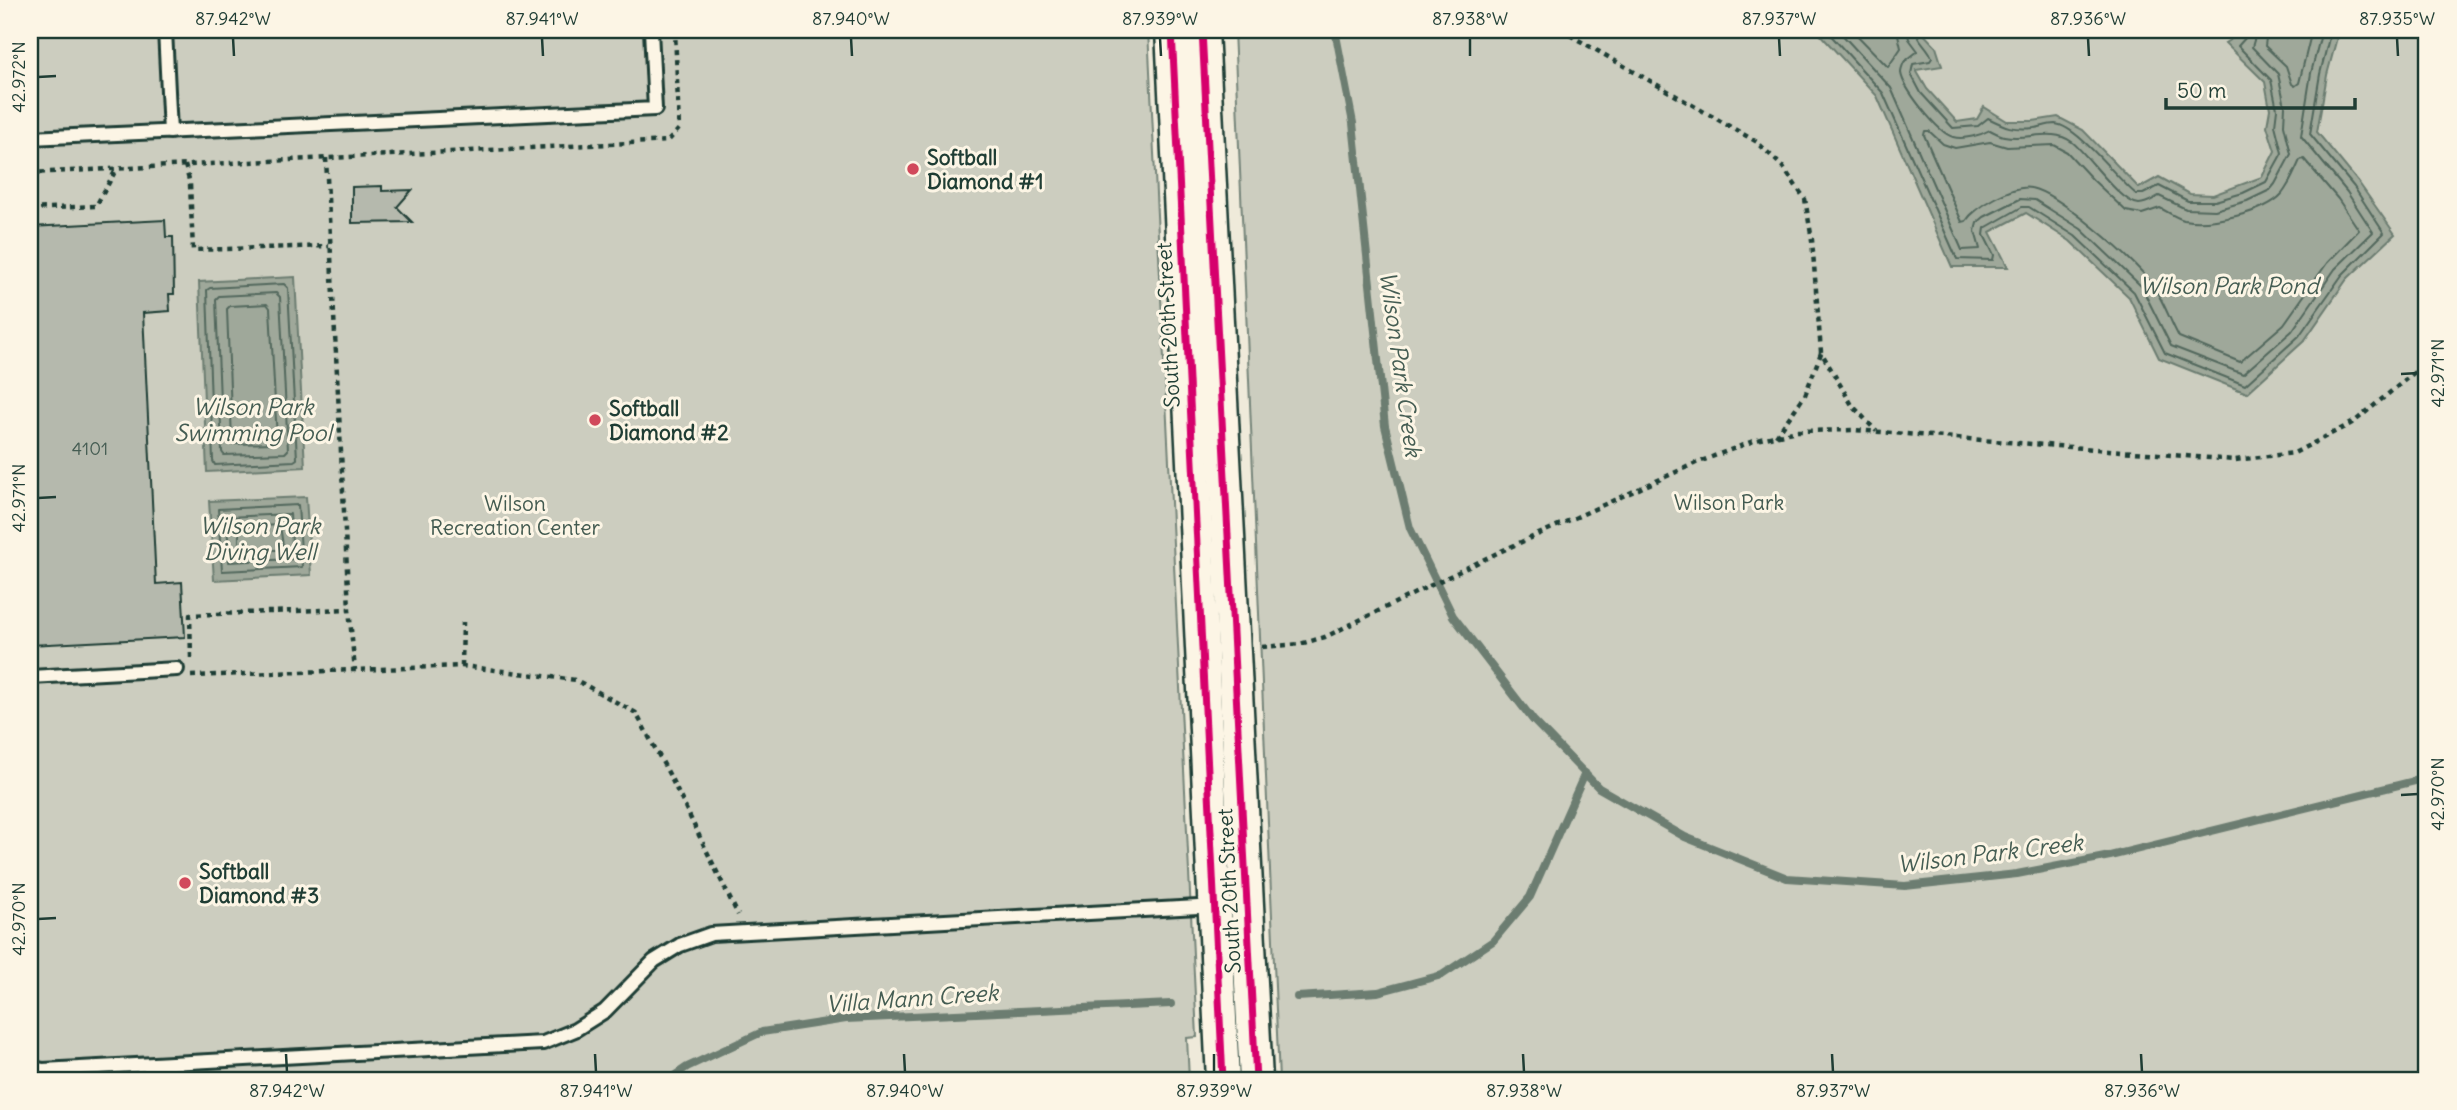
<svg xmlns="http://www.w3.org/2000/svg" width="2457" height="1110" font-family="Delius,sans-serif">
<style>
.green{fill:#cccdbf;stroke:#76857a;stroke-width:2}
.water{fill:#9fa89a;stroke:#6c7d71;stroke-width:2}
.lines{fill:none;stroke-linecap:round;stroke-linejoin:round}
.shore{stroke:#52685d;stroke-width:2}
.stream{stroke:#6c7d71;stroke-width:8}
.building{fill:#b5b9ad;stroke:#1f3d34;stroke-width:2}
.service-casing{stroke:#1f3d34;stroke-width:18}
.tertiary-casing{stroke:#1f3d34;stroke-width:37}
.path{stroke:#1f3d34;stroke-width:4.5;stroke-dasharray:5 5;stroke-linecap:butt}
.service{stroke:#fcf5e5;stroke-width:12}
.tertiary{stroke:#fcf5e5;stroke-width:32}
.cycleway-casing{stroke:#fcf5e5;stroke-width:11}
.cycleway{stroke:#d6006c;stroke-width:7}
.ticks{fill:none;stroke:#1f3d34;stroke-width:2.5}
.poi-dot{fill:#d1495b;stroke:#fcf5e5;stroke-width:2.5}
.labels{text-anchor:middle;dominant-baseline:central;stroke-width:6;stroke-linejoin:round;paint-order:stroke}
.number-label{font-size:18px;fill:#445c52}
.poi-label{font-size:21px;font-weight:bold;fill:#1f3d34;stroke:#fcf5e5;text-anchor:start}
.street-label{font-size:21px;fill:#1f3d34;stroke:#fcf5e5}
.park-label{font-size:21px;fill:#425a50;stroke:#fcf5e5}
.water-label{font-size:23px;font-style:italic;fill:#455d53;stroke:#fcf5e5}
.neatline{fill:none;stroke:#1f3d34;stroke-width:2.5}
.ticks-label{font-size:18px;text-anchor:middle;fill:#1f3d34}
</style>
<rect width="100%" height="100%" fill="#efeada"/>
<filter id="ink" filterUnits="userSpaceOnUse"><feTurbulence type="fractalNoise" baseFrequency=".0143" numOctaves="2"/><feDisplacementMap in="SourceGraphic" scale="14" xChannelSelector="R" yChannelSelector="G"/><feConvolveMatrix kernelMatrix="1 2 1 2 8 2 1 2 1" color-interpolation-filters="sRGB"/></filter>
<g filter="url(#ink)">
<g class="green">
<path d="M30,30h1118l49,1007 -10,1 2,42h-1159z"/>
<path d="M1234,30h1193v1050h-1148z"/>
</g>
<g class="water">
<path d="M1816,30h104l16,17 6,19 -26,4 11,19 30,33 20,-3 7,-12 23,14h26l25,-4 25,13 56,58 20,-11 31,17 23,1 49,-18 13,-26 -8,-25 3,-17 -5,-27 -40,-39 16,-10v-3h98l-12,45 -10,57 42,51 36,51 -48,45 -43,62 -57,52 -88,-35 -30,-61 -59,-56 -44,-28 -36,19 18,35h-56l-75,-171z"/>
<path d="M295,277l10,190 -98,5 -8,-190z"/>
<path d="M306,497l5,78 -97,5 -5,-79z"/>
</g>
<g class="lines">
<g class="shore">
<path d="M1826,30l57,63 74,166 36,1 1,-5 -10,-20 1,-7 37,-21h7l46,29 59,56 31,61 80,32 54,-49 43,-61 42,-42 -30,-46 -44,-53 10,-60 11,-44"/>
<path d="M1838,30l53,58 71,162 18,-1 -5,-18 2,-8 7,-6 36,-18 15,1 46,29 60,57 30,60 72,28 49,-43 43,-62 38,-37 -26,-40 -46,-56 10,-63 11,-43"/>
<path d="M1852,30l36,37 13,-19 -4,-18"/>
<path d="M1907,30l2,9 9,12 -14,11c-2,5 -3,6 -3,11 2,15 37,60 52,64 11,3 28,-2 37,-7 4,2 9,5 14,6 24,5 48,-9 68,6 16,12 48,61 67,62 8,0 14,-5 20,-8l27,13 29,1 32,-9 23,-11 5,-6 16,-30 -7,-29 1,-19 -7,-32 -26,-27 5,-17"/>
<path d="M1916,30c1,11 13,17 16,28l-2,3 -17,3 -2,10 10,19 32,35 25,-2 10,-8c18,9 24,12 46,10 7,-1 14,-4 21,-4 23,2 62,55 81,70h7l16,-8 29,15h27l28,-8 23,-11 16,-29 -7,-28 2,-16 -6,-29 -33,-34 9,-10 1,-6"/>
<path d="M2267,30l-2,16 21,20 6,18 3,2 4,-3 13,-53"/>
<path d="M1925,131h4l14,13 12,4 35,-6 17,5 47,-2 13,7 26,28 33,31 16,3 18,-6c8,4 16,10 24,12 25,5 81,-7 98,-26 8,-10 13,-23 18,-34l4,-1 34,40 21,31 -32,33 -43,61 -44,38 -61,-25c-10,-18 -17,-41 -30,-57 -20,-24 -89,-86 -118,-92 -17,-4 -56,19 -65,33l-4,1 -38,-87z"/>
<path d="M284,284l4,4 9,171 -3,2 -79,4 -2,-4 -6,-171 3,-2z"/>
<path d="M276,293l4,4 8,153 -3,3 -61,2 -2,-3 -6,-153 3,-3z"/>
<path d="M267,304l3,4 7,132 -3,3 -40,1 -2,-3 -5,-132 3,-3z"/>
<path d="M298,505l4,62 -80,4 -4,-62z"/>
<path d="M290,514l3,45 -64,3 -2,-45z"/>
<path d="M280,525l3,21 -2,4h-42v-23z"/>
</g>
<g class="stream">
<path d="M1335,30l18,93 32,303 25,102 43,88 80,104 66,68 86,49 102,41 118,8 112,-12 93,-18 317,-78"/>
<path d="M1297,997l81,-5 64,-17 51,-34 37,-44 55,-124"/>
<path d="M668,1080l19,-13 75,-35 84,-13 325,-15"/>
</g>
</g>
<g class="building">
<path d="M382,186v5l30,-1 -15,17 15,15 -60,1v-36z"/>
<path d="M165,220l1,17h7l1,57h-5l1,17 -27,2 13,271 26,-2 3,55 -155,8v-418z"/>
</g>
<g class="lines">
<defs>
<g id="service">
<path d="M165,30l5,102"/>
<path d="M30,138l625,-29 -4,-79"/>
<path d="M30,677l147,-8"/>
<path d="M30,1067l13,3 500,-27 32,-13 30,-19 49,-50 26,-16 31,-11 505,-28"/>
</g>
<g id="tertiary">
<path d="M1172,30l51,1050"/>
<path d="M1202,30l54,1050"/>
</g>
</defs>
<use href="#service" class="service-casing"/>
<use href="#tertiary" class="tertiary-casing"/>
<g class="path">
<path d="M1561,30l196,112 25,24 23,33 7,41 9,112 31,53 24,26"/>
<path d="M326,158l23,451 6,61"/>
<path d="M185,165l5,19 3,66 136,-4"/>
<path d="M30,173l638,-32 11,-12 -4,-99"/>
<path d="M30,185l1,24"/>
<path d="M30,209l66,-3 21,-38"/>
<path d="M1776,436l29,-41 16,-42"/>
<path d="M1262,647l38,-3 25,-7 172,-84 199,-90 60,-23 41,-9 58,-1 380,30 59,-7 60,-31 73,-60"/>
<path d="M191,658l-1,-43 158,-6"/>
<path d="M462,666l1,-44"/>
<path d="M191,676l271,-10 114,14 60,33 34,63 68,139"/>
</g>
<use href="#service" class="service"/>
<use href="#tertiary" class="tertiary"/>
<defs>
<g id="cycleway">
<path d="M1172,30l51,1050"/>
<path d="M1202,30l54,1050"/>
</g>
</defs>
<use href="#cycleway" class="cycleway-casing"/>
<use href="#cycleway" class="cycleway"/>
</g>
</g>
<path class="ticks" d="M233,38l1,18M542,38l1,18M851,38l1,18M1160,38l1,18M1470,38v18M1779,38l1,18M2088,38l1,18M2397,38l1,18M38,77l18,-1M2401,374l17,-1M38,498l18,-1M2401,795l17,-1M38,919l18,-1M286,1054l1,18M595,1054l1,18M904,1054l1,18M1214,1054v18M1523,1054l1,18M1832,1054l1,18M2141,1054l1,18"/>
<g class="poi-dot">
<circle cx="913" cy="169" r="7"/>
<circle cx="595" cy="420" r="7"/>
<circle cx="185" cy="883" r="7"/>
</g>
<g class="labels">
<g class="number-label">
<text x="90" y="448">4101</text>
</g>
<g class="poi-label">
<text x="927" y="157">Softball<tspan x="927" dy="24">Diamond #1</tspan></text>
<text x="609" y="408">Softball<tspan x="609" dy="24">Diamond #2</tspan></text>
<text x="199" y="871">Softball<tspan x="199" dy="24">Diamond #3</tspan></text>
</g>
<g class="street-label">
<text transform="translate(1168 325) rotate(-93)">South 20th Street</text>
<text transform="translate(1229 891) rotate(-93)">South 20th Street</text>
</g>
<g class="park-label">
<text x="1729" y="502">Wilson Park</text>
<text x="515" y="503">Wilson<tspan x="515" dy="24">Recreation Center</tspan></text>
</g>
<g class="water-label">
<text x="2229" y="285">Wilson Park Pond</text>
<text transform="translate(1401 364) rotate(82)">Wilson Park Creek</text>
<text x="253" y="406">Wilson Park<tspan x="253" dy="26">Swimming Pool</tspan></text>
<text x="260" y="525">Wilson Park<tspan x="260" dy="26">Diving Well</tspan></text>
<text transform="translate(1990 853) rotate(-7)">Wilson Park Creek</text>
<text transform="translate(912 998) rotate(-4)">Villa Mann Creek</text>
</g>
</g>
<rect width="2457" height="1110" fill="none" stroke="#fcf5e5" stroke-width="77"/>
<path d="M2166 98v10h189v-10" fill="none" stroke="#1f3d34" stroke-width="3.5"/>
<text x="2177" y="98" font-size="21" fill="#1f3d34" stroke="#fcf5e5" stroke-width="5" paint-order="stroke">50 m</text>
<rect x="38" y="38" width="2380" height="1034" class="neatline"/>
<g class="ticks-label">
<text x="233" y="25">87.942°W</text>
<text x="542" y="25">87.941°W</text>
<text x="851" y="25">87.940°W</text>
<text x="1160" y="25">87.939°W</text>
<text x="1470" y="25">87.938°W</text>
<text x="1779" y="25">87.937°W</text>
<text x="2088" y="25">87.936°W</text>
<text x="2397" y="25">87.935°W</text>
<text transform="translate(19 77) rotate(-90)" y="6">42.972°N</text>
<text transform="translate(2438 373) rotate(-90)" y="6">42.971°N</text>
<text transform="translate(19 498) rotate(-90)" y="6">42.971°N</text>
<text transform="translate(2438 794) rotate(-90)" y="6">42.970°N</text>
<text transform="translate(19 919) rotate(-90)" y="6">42.970°N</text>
<text x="287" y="1097">87.942°W</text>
<text x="596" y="1097">87.941°W</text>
<text x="905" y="1097">87.940°W</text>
<text x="1214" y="1097">87.939°W</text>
<text x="1524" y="1097">87.938°W</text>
<text x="1833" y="1097">87.937°W</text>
<text x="2142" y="1097">87.936°W</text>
</g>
</svg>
